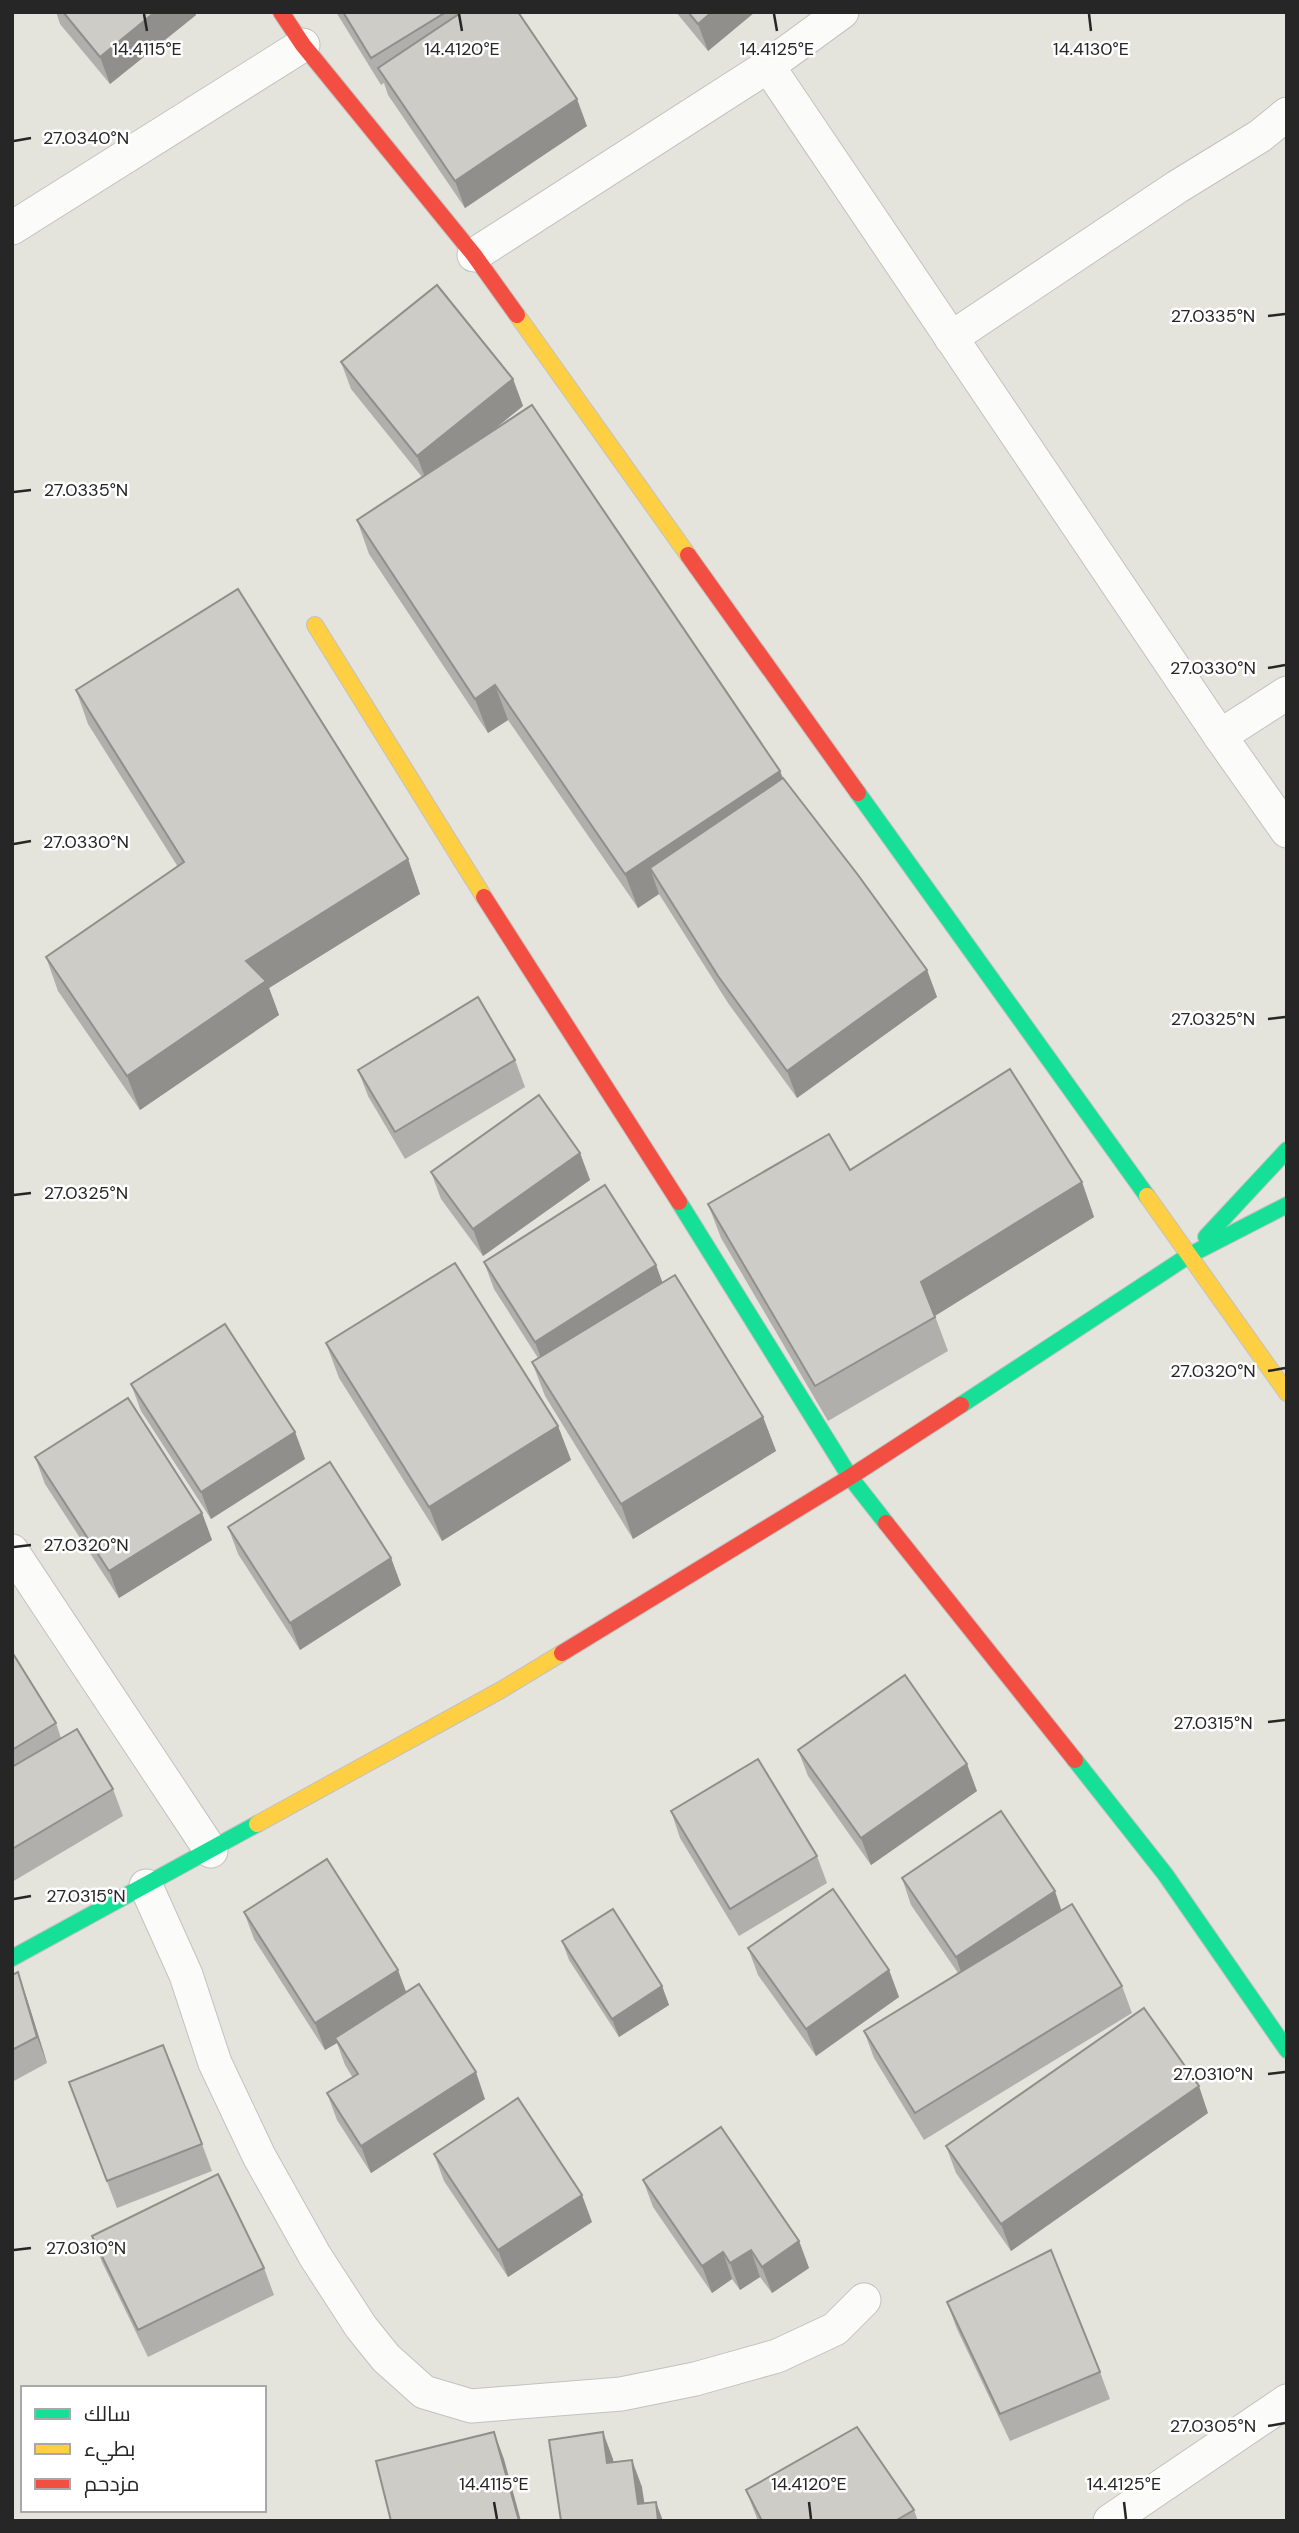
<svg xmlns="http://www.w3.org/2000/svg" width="1299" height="2533" font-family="'DM Sans',Cairo,sans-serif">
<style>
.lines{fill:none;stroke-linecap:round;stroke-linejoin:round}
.street-casing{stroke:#c2c2c1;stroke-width:35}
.fast-casing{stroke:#c2c2c1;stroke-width:18}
.slow-casing{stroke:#c2c2c1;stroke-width:18}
.jam-casing{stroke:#c2c2c1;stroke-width:18}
.street{stroke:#fbfbfa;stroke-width:33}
.fast{stroke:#16e098;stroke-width:16}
.slow{stroke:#ffcf43;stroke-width:16}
.jam{stroke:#f24e42;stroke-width:16}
.wall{fill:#b0afab}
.shaded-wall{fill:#908f8b}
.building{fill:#cdccc7;stroke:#908f8b;stroke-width:2}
.ticks{fill:none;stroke:#262626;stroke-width:2.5}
.ticks-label{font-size:18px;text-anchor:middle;fill:#262626;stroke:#fff;stroke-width:5;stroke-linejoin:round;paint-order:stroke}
</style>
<rect width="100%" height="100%" fill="#e4e3dc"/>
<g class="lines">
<defs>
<g id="street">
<path d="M768,66l452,670 67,95"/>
<path d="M12,228l291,-183"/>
<path d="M474,255l294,-189 74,-54"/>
<path d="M951,338l226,-151 83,-51 27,-22"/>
<path d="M1220,736l67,-43"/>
<path d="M12,1551l199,300"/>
<path d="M146,1886l40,89 29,88 44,93 56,100 46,71 25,31 38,34 47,14 150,-12 74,-15 82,-23 58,-27 29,-29"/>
<path d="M1110,2521l177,-120"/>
</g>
<g id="fast">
<path d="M858,793l289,403"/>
<path d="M679,1202l171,275 36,46"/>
<path d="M1206,1237l81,-87"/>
<path d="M961,1405l227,-149 99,-51"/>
<path d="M1075,1760l90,114 122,176"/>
<path d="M12,1958l245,-134"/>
</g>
<g id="slow">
<path d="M517,315l171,240"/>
<path d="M315,625l169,272"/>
<path d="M1147,1196l140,197"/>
<path d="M257,1824l244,-134 61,-37"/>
</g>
<g id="jam">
<path d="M281,12l22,33 171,210 43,60"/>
<path d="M688,555l170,238"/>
<path d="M484,897l195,305"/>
<path d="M886,1523l189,237"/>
<path d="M562,1653l288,-176 111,-72"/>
</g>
</defs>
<use href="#street" class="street-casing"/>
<use href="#fast" class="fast-casing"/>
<use href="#slow" class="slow-casing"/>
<use href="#jam" class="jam-casing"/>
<use href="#street" class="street"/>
<use href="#fast" class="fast"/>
<use href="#slow" class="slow"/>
<use href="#jam" class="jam"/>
</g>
<g class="wall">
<path d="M56,12h139l1,3 -86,69 -50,-60z"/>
<path d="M336,12h182l69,114 -122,82 -77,-113 -4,-12 -3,2z"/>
<path d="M676,12h79l-47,39z"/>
<path d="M341,362l172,17 10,27 -30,24 287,341 3,7 144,192 10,27 -140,101 -69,-95 -69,-109 -21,14 -130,-188 -20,13 -119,-179 -12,-34 65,-43 -71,-88z"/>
<path d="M76,690l332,169 12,35 -151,94 10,27 -139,95 -82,-119 -12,-34 132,-90 -90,-143z"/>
<path d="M515,1060l10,27 -120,72 -37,-63 -10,-26z"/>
<path d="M580,1153l10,27 -107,76 -42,-57 -10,-27z"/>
<path d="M850,1170l232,12 12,35 -159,99 13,35 -120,70 -107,-183 -13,-34z"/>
<path d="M484,1262l172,3 6,17 101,135 13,34 -143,88 -88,-143 -13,-34 6,-4 -44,-69z"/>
<path d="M326,1343l232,83 13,34 -129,81 -103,-163z"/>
<path d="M131,1384l164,48 10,27 -94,60 -70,-108z"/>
<path d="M35,1457l167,56 10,27 -93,58 -74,-114z"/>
<path d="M228,1527l163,31 10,27 -101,65 -62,-96z"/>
<path d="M12,1652l44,71 5,15 52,51 10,27 -111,66z"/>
<path d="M798,1750l179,41 -106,74 -63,-89z"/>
<path d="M671,1811l146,45 10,27 -88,53 -59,-98z"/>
<path d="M902,1878l160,32 60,76 10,27 -208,127 -50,-82 -10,-27 94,-58 -47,-68z"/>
<path d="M244,1912l162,80 79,107 -114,74 -34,-53 -10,-27 26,-15 -8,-13 -8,-22 -12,7 -71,-111z"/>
<path d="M562,1941l100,45 7,19 -50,32 -50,-77z"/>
<path d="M748,1948l141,22 10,27 -83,59 -58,-81z"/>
<path d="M12,1975l15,24 20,64 -35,19z"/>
<path d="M69,2082l133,62 10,27 -95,37z"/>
<path d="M1208,2113l-197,138 -55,-78 -10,-27z"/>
<path d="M434,2154l158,68 -84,55 -64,-96z"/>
<path d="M643,2180l156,61 10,27 -37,25 -12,-16 -20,13 -8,-11 -20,14 -59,-86z"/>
<path d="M92,2236l172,32 10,27 -126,62 -46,-95z"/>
<path d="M947,2302l153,70 10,27 -100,42 -53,-112z"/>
<path d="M746,2490l168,20 4,11h-160z"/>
</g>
<g class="shaded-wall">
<path d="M155,12h40l1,3 -86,69 -10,-27z"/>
<path d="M712,12h43l-47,39 -10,-27z"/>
<path d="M577,99l10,27 -122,82 -10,-27z"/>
<path d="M513,379l10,27 -96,77 -10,-27z"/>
<path d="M495,685l13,35 -20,13 -13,-34z"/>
<path d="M780,771l13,34 -143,63 9,26 -21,14 -13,-34z"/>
<path d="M408,859l12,35 -151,94 10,27 -139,95 -13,-34 119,-115z"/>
<path d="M927,970l10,27 -140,101 -10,-27z"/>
<path d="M580,1153l10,27 -107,76 -10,-27z"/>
<path d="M1082,1182l12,35 -161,100 -12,-35z"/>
<path d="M656,1265l10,27 -121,77 -10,-27z"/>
<path d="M763,1417l13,34 -143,88 -12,-35z"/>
<path d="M558,1426l13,34 -129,81 -13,-34z"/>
<path d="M295,1432l10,27 -94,60 -10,-27z"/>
<path d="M202,1513l10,27 -93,58 -10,-27z"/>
<path d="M391,1558l10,27 -101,65 -10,-27z"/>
<path d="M967,1764l10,27 -106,74 -10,-27z"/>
<path d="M1055,1891l9,27 -99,66 -9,-27z"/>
<path d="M398,1970l10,27 -73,41 2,5 -12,7 -10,-27z"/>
<path d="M889,1970l10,27 -83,59 -10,-27z"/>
<path d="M18,1972l9,27 20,64 -10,-26z"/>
<path d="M662,1986l7,19 -50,32 -7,-18z"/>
<path d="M476,2072l9,27 -114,74 -10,-27z"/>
<path d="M1199,2086l9,27 -197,138 -10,-27z"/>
<path d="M582,2195l10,27 -84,55 -10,-27z"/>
<path d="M799,2241l10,27 -37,25 -10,-26z"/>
<path d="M751,2250l9,27 -20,13 -10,-27z"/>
<path d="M723,2252l9,27 -20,14 -10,-27z"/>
<path d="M494,2432l10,27 17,62h-2z"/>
<path d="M603,2432l10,27 4,31 -10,-27z"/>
<path d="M632,2460l10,27 5,34 -9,-17z"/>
<path d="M656,2502l7,19h-5z"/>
</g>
<g class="building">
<path d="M63,12h92l-55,45z"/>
<path d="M343,12h103l-75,46z"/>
<path d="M462,12h56l59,87 -122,82 -77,-113z"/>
<path d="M688,12h24l-14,12z"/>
<path d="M437,285l76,94 -96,77 -76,-94z"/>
<path d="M532,405l248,366 -155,103 -130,-189 -20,14 -118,-179z"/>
<path d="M238,589l170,270 -162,102 20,20 -139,95 -81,-119 138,-95 -108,-172z"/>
<path d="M783,778l75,97 69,95 -140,101 -69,-95 -68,-108z"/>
<path d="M478,997l37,63 -120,72 -37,-62z"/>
<path d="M1010,1069l72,113 -161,100 14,35 -120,69 -107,-182 121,-70 21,36z"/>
<path d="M539,1095l41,58 -107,76 -42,-57z"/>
<path d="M605,1185l51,80 -121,77 -51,-80z"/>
<path d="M455,1263l103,163 -129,81 -103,-164z"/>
<path d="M675,1275l88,142 -142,87 -89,-142z"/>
<path d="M225,1324l70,108 -94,60 -70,-108z"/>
<path d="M128,1398l74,115 -93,58 -74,-114z"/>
<path d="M330,1462l61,96 -101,65 -62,-96z"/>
<path d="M12,1652l44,71 -44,27z"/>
<path d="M905,1675l62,89 -106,74 -63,-88z"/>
<path d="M77,1729l36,60 -101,60v-82z"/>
<path d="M758,1759l59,97 -87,53 -59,-98z"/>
<path d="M1001,1811l54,80 -99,66 -54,-79z"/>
<path d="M327,1859l71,111 -83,53 -71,-111z"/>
<path d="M833,1889l56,81 -83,59 -58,-81z"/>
<path d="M1072,1904l50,82 -207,127 -51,-82z"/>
<path d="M613,1909l49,77 -50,33 -50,-78z"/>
<path d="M18,1972l19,65 -25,13v-75z"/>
<path d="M419,1984l57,88 -115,74 -34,-53 31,-19 -23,-36z"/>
<path d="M1144,2008l55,78 -198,138 -55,-78z"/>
<path d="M163,2045l39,99 -95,37 -38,-99z"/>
<path d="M518,2098l64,97 -84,55 -64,-96z"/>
<path d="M721,2127l78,114 -37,26 -11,-17 -21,13 -7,-11 -21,14 -59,-86z"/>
<path d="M218,2174l46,94 -126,62 -46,-94z"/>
<path d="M1051,2250l49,122 -100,42 -53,-112z"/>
<path d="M857,2427l57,83 -19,11h-133l-16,-31z"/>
<path d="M494,2432l25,89h-128l-15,-60z"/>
<path d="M603,2432l4,31 25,-3 6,44 18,-2 2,19h-97l-12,-81z"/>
</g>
<path class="ticks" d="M144,14l3,17M459,14l3,17M774,14l3,17M1089,14l2,17M14,141l17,-3M1268,316l17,-2M14,492l17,-2M1268,668l17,-3M14,844l17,-3M1268,1019l17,-2M14,1195l17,-2M1268,1371l17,-3M14,1547l17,-2M1268,1722l17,-2M14,1899l17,-3M1268,2074l17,-2M14,2250l17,-2M1268,2426l17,-3M494,2502l3,17M809,2502l2,17M1124,2502l2,17"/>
<g class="ticks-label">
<text x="147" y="55">14.4115°E</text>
<text x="462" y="55">14.4120°E</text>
<text x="777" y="55">14.4125°E</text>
<text x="1091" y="55">14.4130°E</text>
<text x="86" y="144">27.0340°N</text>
<text x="1213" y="322">27.0335°N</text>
<text x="86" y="496">27.0335°N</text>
<text x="1213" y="674">27.0330°N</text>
<text x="86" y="848">27.0330°N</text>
<text x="1213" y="1025">27.0325°N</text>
<text x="86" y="1199">27.0325°N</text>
<text x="1213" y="1377">27.0320°N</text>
<text x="86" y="1551">27.0320°N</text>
<text x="1213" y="1729">27.0315°N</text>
<text x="86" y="1902">27.0315°N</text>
<text x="1213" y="2080">27.0310°N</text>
<text x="86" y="2254">27.0310°N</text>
<text x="1213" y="2432">27.0305°N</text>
<text x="494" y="2490">14.4115°E</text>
<text x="809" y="2490">14.4120°E</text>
<text x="1124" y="2490">14.4125°E</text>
</g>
<rect width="1299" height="2533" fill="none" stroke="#262626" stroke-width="28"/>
<rect x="21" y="2386" width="245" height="126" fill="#ffffff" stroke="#a8a8a8" stroke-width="2"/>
<rect x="35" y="2409" width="35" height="10" fill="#16e098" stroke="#a8a8a8" stroke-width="2"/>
<text x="84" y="2421" font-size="21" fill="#262626">سالك</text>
<rect x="35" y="2444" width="35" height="10" fill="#ffcf43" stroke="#a8a8a8" stroke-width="2"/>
<text x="84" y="2456" font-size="21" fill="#262626">بطيء</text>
<rect x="35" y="2479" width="35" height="10" fill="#f24e42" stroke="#a8a8a8" stroke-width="2"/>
<text x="84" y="2491" font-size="21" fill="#262626">مزدحم</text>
</svg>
